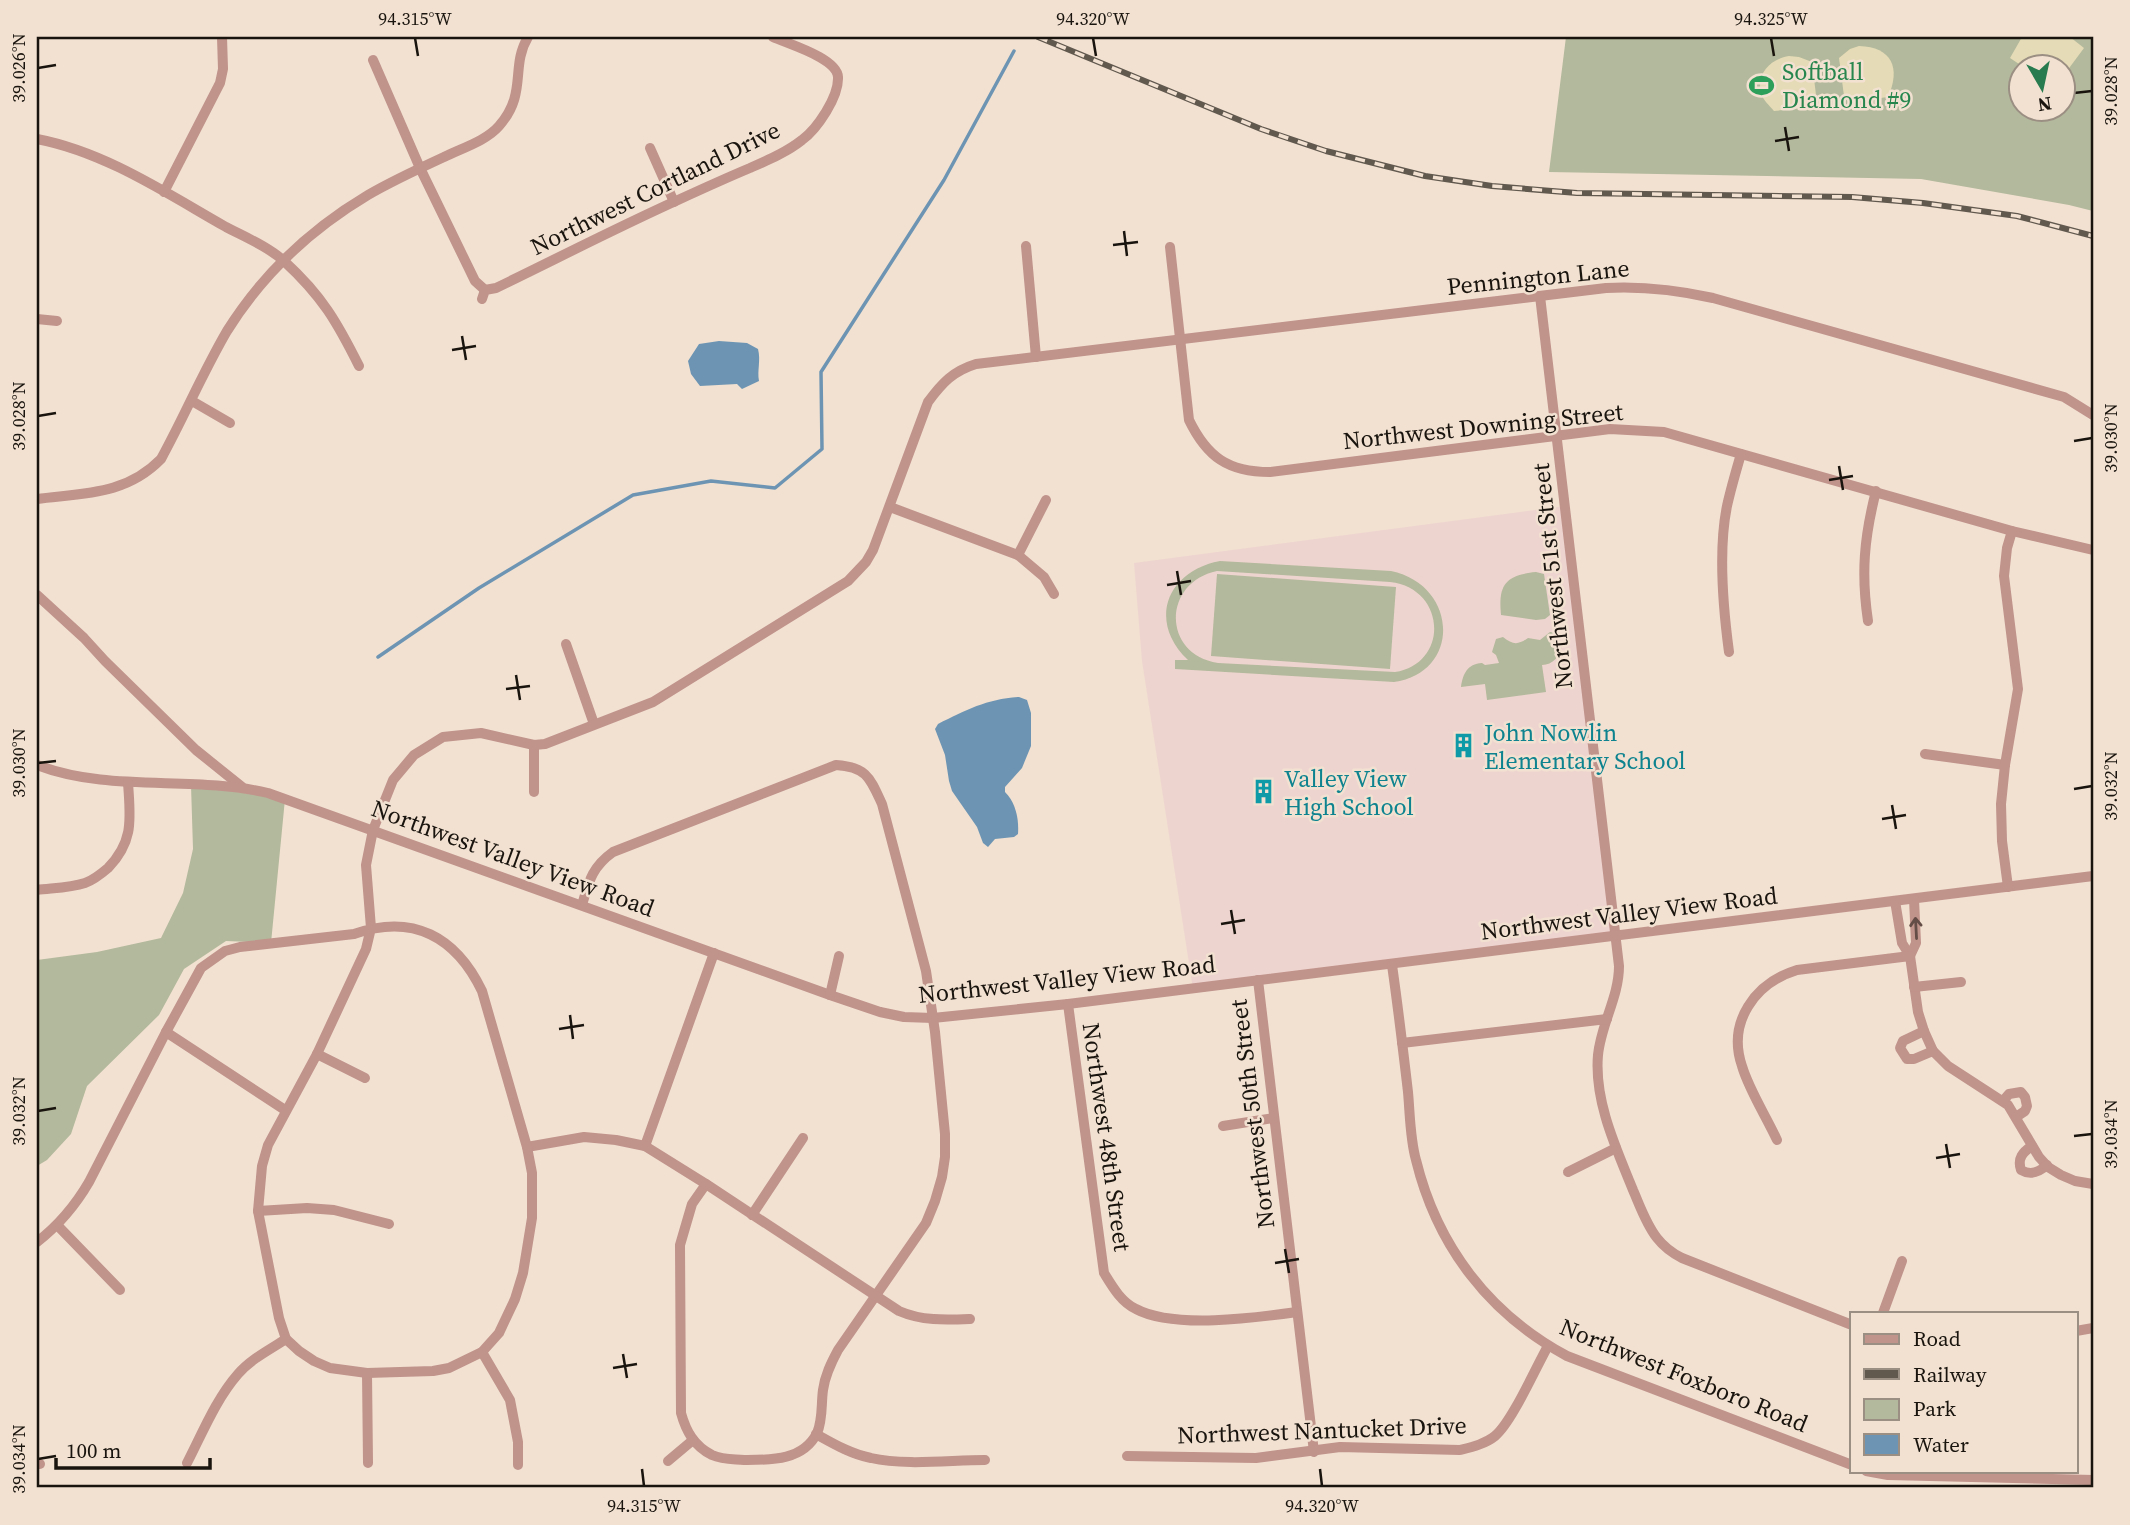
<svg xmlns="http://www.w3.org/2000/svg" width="2130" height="1525" font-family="'Source Serif 4',serif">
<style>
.education{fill:#eed4cf}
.green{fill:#b3b99c;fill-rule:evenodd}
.sand{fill:#e5dbb6}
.water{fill:#6d95b3}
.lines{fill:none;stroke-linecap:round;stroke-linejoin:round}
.stream{stroke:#6d95b3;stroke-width:3.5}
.minor{stroke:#c0938b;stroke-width:10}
.rail-casing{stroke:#61584e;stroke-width:6}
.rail{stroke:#f2e1d1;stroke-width:3.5;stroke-dasharray:10;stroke-linecap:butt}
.oneway{stroke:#644d46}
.ticks{fill:none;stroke:#19140e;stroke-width:2.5}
.labels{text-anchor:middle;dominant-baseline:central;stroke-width:5;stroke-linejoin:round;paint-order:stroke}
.leisure-label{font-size:24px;fill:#27864d;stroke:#f2e1d1;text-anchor:start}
.street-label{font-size:24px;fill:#19140e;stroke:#f2e1d1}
.culture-label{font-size:24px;fill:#0d838f;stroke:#f2e1d1;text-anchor:start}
.neatline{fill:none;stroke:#19140e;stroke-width:2.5}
.ticks-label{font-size:18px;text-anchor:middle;fill:#19140e}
</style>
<rect width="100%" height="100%" fill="#f2e1d1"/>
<path class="education" d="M1565,506l50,429 -422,54 -51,-328 -8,-98z"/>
<g class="green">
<path d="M1566,37h527v174l-24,-6 -148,-26 -372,-7zM2022,66h42v42h-42z"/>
<path d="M1220,561l171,10c67,14 71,101 3,111l-219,-13v-9h13c-41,-39 -21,-89 32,-99zM1217,571l173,11c56,6 60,81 5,90l-177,-9c-57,-9 -55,-81 -1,-92z"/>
<path d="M1536,572l8,2 6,41 -5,4 -9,1 -35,-5c-3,-30 4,-40 35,-43z"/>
<path d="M1217,574l179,13 -6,82 -179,-13z"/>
<path d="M1550,632l5,1 7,12c-2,11 -9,20 -20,20l4,27 -59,8 -2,-16 -24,3c2,-13 6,-23 21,-24l3,2 14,-2 -3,-8 -4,-3 4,-13 7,-2c10,8 15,8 25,1l12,2z"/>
<path d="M191,785l94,14 -14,144 -45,-2 -42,28 -25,46 -72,71 -16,48 -24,26 -10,6v-206l60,-8 64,-14 22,-45 10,-44z"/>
</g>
<g class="sand">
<path d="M2022,37h48l14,11 -20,27v-9h-42l-12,-8z"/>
<path d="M1859,46c33,1 42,22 29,51l-37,5 -7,-6 -5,-38 11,-9z"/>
<path d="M1789,56l10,1 13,5 5,41 -4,4 -39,4c-5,-6 -11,-11 -13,-18 -5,-20 10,-34 28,-37z"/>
</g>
<g class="water">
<path d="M719,341l28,2 11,6c3,12 -1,21 1,32l-17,8 -5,-5 -37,2 -9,-12 -3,-13 11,-17z"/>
<path d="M1019,697l8,3 4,13v33l-9,22 -17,19v5c11,11 14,27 13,42l-4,3 -19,2 -7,8 -5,-4 -6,-16 -25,-36 -3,-10 -4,-26 -10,-26 3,-5c28,-14 49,-25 81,-27z"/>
</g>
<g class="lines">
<path class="stream" d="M378,657l101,-69 154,-93 78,-14 64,7 47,-39 -1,-77 123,-192 70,-129"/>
<g class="minor">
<path d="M373,60l47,108 55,113 10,9"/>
<path d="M37,139c68,13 129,54 189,88 19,10 43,20 59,35 37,34 52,60 74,104"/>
<path d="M650,148l24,54"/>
<path d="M164,192l56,-109 3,-14 -1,-32"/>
<path d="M1026,246l10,111"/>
<path d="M1170,247l19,173c18,37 39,52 81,52l340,-43 54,3 348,99 81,19"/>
<path d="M1540,296l79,670c0,31 -18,58 -21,89 -4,46 18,93 35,135 7,16 13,34 24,48 7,9 15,15 25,20l170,67"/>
<path d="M482,299l3,-9 11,-2c60,-29 120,-60 182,-88 24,-11 48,-22 72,-32 18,-8 37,-16 52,-28 15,-11 37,-43 36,-63 -1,-19 -50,-33 -65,-40"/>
<path d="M37,319l20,2"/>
<path d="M192,401l38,22"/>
<path d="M37,499c47,-6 89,-4 124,-40 23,-42 42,-87 66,-128 35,-56 84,-102 141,-136 24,-14 50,-26 76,-38 18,-9 42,-16 55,-31 29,-33 11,-59 29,-89"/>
<path d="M890,507l128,48 26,22 10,17"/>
<path d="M1018,555l28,-55"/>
<path d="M37,595l47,43 21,23 91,89 46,37"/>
<path d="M1868,621c-7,-47 -4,-83 8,-130"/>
<path d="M566,644l28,80"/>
<path d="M1729,652c-6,-45 -11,-102 -2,-146 4,-18 9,-35 14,-52"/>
<path d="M1925,754l80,11"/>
<path d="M37,765c73,28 155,10 231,28l562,202 50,17 24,5 29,1 135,-14 1025,-128"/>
<path d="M534,792v-47"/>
<path d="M2008,887l-6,-46 -1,-37 4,-39 13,-76 -14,-113 3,-28 5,-17"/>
<path d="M37,890c16,-2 33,-2 48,-7 9,-3 16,-9 23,-15 27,-28 22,-51 20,-86"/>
<path d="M1895,901l7,42 8,13 8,56 6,19 9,20 15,15 60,39 31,52 9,10 13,8 14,6 18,3"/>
<path d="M582,905c7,-24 10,-38 31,-53l223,-87c31,2 34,13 46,39l44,167 9,61 10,102v23l-3,20 -7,24 -9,22 -88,127c-7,13 -13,25 -15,40 -2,14 0,30 -6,43 -14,28 -47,27 -73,27 -11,-1 -21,0 -32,-5 -18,-9 -26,-24 -31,-42l-1,-168 12,-41 14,-20"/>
<path d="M1910,956l6,-13 -2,-44"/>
<path d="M1392,965c6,42 11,84 16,127 2,22 2,47 8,68 21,86 73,154 151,196l285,109"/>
<path d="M1258,980l56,472"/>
<path d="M1914,987l47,-5"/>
<path d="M830,995l9,-39"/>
<path d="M1068,1004l36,269c8,13 17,29 32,36 37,20 119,9 161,3"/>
<path d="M1924,1031l-21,10 -3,7 7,11h7l19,-8"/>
<path d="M166,1032l119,78"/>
<path d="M1402,1043l205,-24"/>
<path d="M317,1054l48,24"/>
<path d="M2003,1101l6,-7 12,-2 4,5 2,9 -2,5 -9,6"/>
<path d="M1223,1126l51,-8"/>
<path d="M1777,1140c-11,-24 -28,-50 -35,-74 -15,-44 13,-83 55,-96l113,-14"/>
<path d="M645,1146l69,-193"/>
<path d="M2032,1146c-9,6 -15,12 -11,24 10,6 18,2 26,-5"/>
<path d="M527,1147l57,-10 32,3 29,6 61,38 193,127c23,10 46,9 71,8"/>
<path d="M1568,1172l48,-24"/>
<path d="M258,1211l49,-3 27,2 55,14"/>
<path d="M752,1215l51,-77"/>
<path d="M58,1226l62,64"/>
<path d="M37,1242c22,-17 38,-36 52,-60l77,-150 35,-64 24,-17 15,-4 114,-13c59,-21 102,3 128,57l45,156 5,26v45l-9,55 -8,26 -16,34 -17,19 -33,16 -16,3 -66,2 -37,-5 -16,-7 -15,-10 -13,-12 -7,-21 -21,-107 4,-45 6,-21 49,-91 49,-105 5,-21 -5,-63 7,-35 20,-50 21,-25 29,-18 38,-4 53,12 11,-1 108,-42 195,-121 18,-19 7,-12 55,-148c14,-19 25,-31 48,-38l630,-76c36,-2 71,2 107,10l351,99 29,18"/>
<path d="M1883,1313l19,-52"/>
<path d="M2076,1331l17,-3"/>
<path d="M482,1352l28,48 8,42v23"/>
<path d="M367,1373l1,90"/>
<path d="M816,1434c18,10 35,20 55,24 35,8 79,2 114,2"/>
<path d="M1127,1456l129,2 84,-11 120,3c12,-3 25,-6 35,-14 17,-14 41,-69 53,-90"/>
<path d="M668,1461l25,-21"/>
<path d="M187,1463c15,-29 29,-64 51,-89 13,-15 31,-24 48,-35"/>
<path d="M37,1464h3"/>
<path d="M1866,1471l22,4 205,5"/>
</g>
<defs>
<path id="rail" d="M1038,37l223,92 65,22 99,25 67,10 85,7 275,4 71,6 94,13 76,20"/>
</defs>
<use href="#rail" class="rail-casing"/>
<use href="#rail" class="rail"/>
</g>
<defs><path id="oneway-shaft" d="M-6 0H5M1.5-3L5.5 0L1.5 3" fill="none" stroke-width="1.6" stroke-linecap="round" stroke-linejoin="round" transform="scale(1.75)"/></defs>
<use class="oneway" href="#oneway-shaft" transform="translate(1916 928) rotate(-93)"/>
<path class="ticks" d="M415,38l3,18M1093,38l3,18M1771,38l3,18M38,68l18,-3M2074,93l18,-2M1785,127l4,24M1775,141l24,-4M1124,231l3,25M1113,245l25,-3M462,336l4,24M452,350l24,-4M38,416l18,-3M2074,441l18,-3M1839,466l4,24M1829,480l24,-4M1177,571l4,24M1167,585l24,-4M516,675l4,25M506,689l24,-3M38,763l18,-2M2074,789l18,-3M1892,805l4,24M1882,819l24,-4M1231,910l4,24M1221,924l24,-4M570,1015l3,24M559,1029l25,-4M38,1111l18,-3M2074,1136l18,-2M1946,1144l4,24M1936,1158l24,-4M1285,1249l4,24M1275,1263l24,-4M623,1354l4,24M613,1368l24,-4M38,1459l18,-3M642,1469l2,17M1320,1469l2,17"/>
<defs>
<symbol id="stadium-bare" viewBox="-9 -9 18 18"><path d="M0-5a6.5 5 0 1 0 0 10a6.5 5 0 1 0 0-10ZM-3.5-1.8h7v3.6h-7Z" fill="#2e9e5b" stroke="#f2e1d1" stroke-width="2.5" paint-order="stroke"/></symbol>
<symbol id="building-bare" viewBox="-9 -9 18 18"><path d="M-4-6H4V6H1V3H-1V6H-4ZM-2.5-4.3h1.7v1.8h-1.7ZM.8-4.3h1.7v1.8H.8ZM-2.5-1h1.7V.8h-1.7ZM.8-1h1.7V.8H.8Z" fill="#0f9aa8" stroke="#f2e1d1" stroke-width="2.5" paint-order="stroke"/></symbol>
</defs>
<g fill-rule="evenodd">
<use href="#stadium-bare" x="1744" y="68" width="35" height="35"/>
<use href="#building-bare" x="1446" y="728" width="35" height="35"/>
<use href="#building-bare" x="1246" y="774" width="35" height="35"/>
</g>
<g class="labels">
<g class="leisure-label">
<text x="1782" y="71">Softball<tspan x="1782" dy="28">Diamond #9</tspan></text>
</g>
<g class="street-label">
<text transform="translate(655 188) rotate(-26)">Northwest Cortland Drive</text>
<text transform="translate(1538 277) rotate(-6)">Pennington Lane</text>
<text transform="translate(1483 426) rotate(-6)">Northwest Downing Street</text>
<text transform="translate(1552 576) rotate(-96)">Northwest 51st Street</text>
<text transform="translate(513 858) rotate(20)">Northwest Valley View Road</text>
<text transform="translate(1629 913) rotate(-7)">Northwest Valley View Road</text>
<text transform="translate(1067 979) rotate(-6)">Northwest Valley View Road</text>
<text transform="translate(1252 1114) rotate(-97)">Northwest 50th Street</text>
<text transform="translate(1107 1137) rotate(82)">Northwest 48th Street</text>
<text transform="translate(1684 1375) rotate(22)">Northwest Foxboro Road</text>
<text transform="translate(1322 1430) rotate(-2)">Northwest Nantucket Drive</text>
</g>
<g class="culture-label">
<text x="1484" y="732">John Nowlin<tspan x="1484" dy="28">Elementary School</tspan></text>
<text x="1284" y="778">Valley View<tspan x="1284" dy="28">High School</tspan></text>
</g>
</g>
<rect width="2130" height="1525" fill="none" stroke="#f2e1d1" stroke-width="77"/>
<rect x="1850" y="1312" width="228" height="161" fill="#f2e1d1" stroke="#9b8f83" stroke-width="2"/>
<rect x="1864" y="1334" width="35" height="10" fill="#c0938b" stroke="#9b8f83" stroke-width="2"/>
<text x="1913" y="1346" font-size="21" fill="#19140e">Road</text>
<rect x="1864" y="1369" width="35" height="10" fill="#61584e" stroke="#9b8f83" stroke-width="2"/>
<text x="1913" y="1382" font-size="21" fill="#19140e">Railway</text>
<rect x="1864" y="1399" width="35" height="21" fill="#b3b99c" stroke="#9b8f83" stroke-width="2"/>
<text x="1913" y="1416" font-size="21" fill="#19140e">Park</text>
<rect x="1864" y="1434" width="35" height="21" fill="#6d95b3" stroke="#9b8f83" stroke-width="2"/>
<text x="1913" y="1452" font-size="21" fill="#19140e">Water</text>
<g transform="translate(2042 88) rotate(171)"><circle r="33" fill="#f2e1d1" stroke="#9b8f83" stroke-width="2"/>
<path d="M0-5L12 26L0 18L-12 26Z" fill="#287b4e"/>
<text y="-10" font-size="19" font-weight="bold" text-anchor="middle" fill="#19140e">N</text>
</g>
<path d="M56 1458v10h154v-10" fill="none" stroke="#19140e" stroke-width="3.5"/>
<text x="66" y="1458" font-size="21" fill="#19140e" stroke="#f2e1d1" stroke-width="5" paint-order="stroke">100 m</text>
<rect x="38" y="38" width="2054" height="1448" class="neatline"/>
<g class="ticks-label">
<text x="415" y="25">94.315°W</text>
<text x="1093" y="25">94.320°W</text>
<text x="1771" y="25">94.325°W</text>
<text transform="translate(19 68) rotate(-90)" y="6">39.026°N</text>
<text transform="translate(2111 91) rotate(-90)" y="6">39.028°N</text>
<text transform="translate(19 416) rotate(-90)" y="6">39.028°N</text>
<text transform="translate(2111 438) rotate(-90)" y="6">39.030°N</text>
<text transform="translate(19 763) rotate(-90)" y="6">39.030°N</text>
<text transform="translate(2111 786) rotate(-90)" y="6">39.032°N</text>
<text transform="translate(19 1111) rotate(-90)" y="6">39.032°N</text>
<text transform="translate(2111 1134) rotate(-90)" y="6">39.034°N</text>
<text transform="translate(19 1459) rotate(-90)" y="6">39.034°N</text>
<text x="644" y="1512">94.315°W</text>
<text x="1322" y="1512">94.320°W</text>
</g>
</svg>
